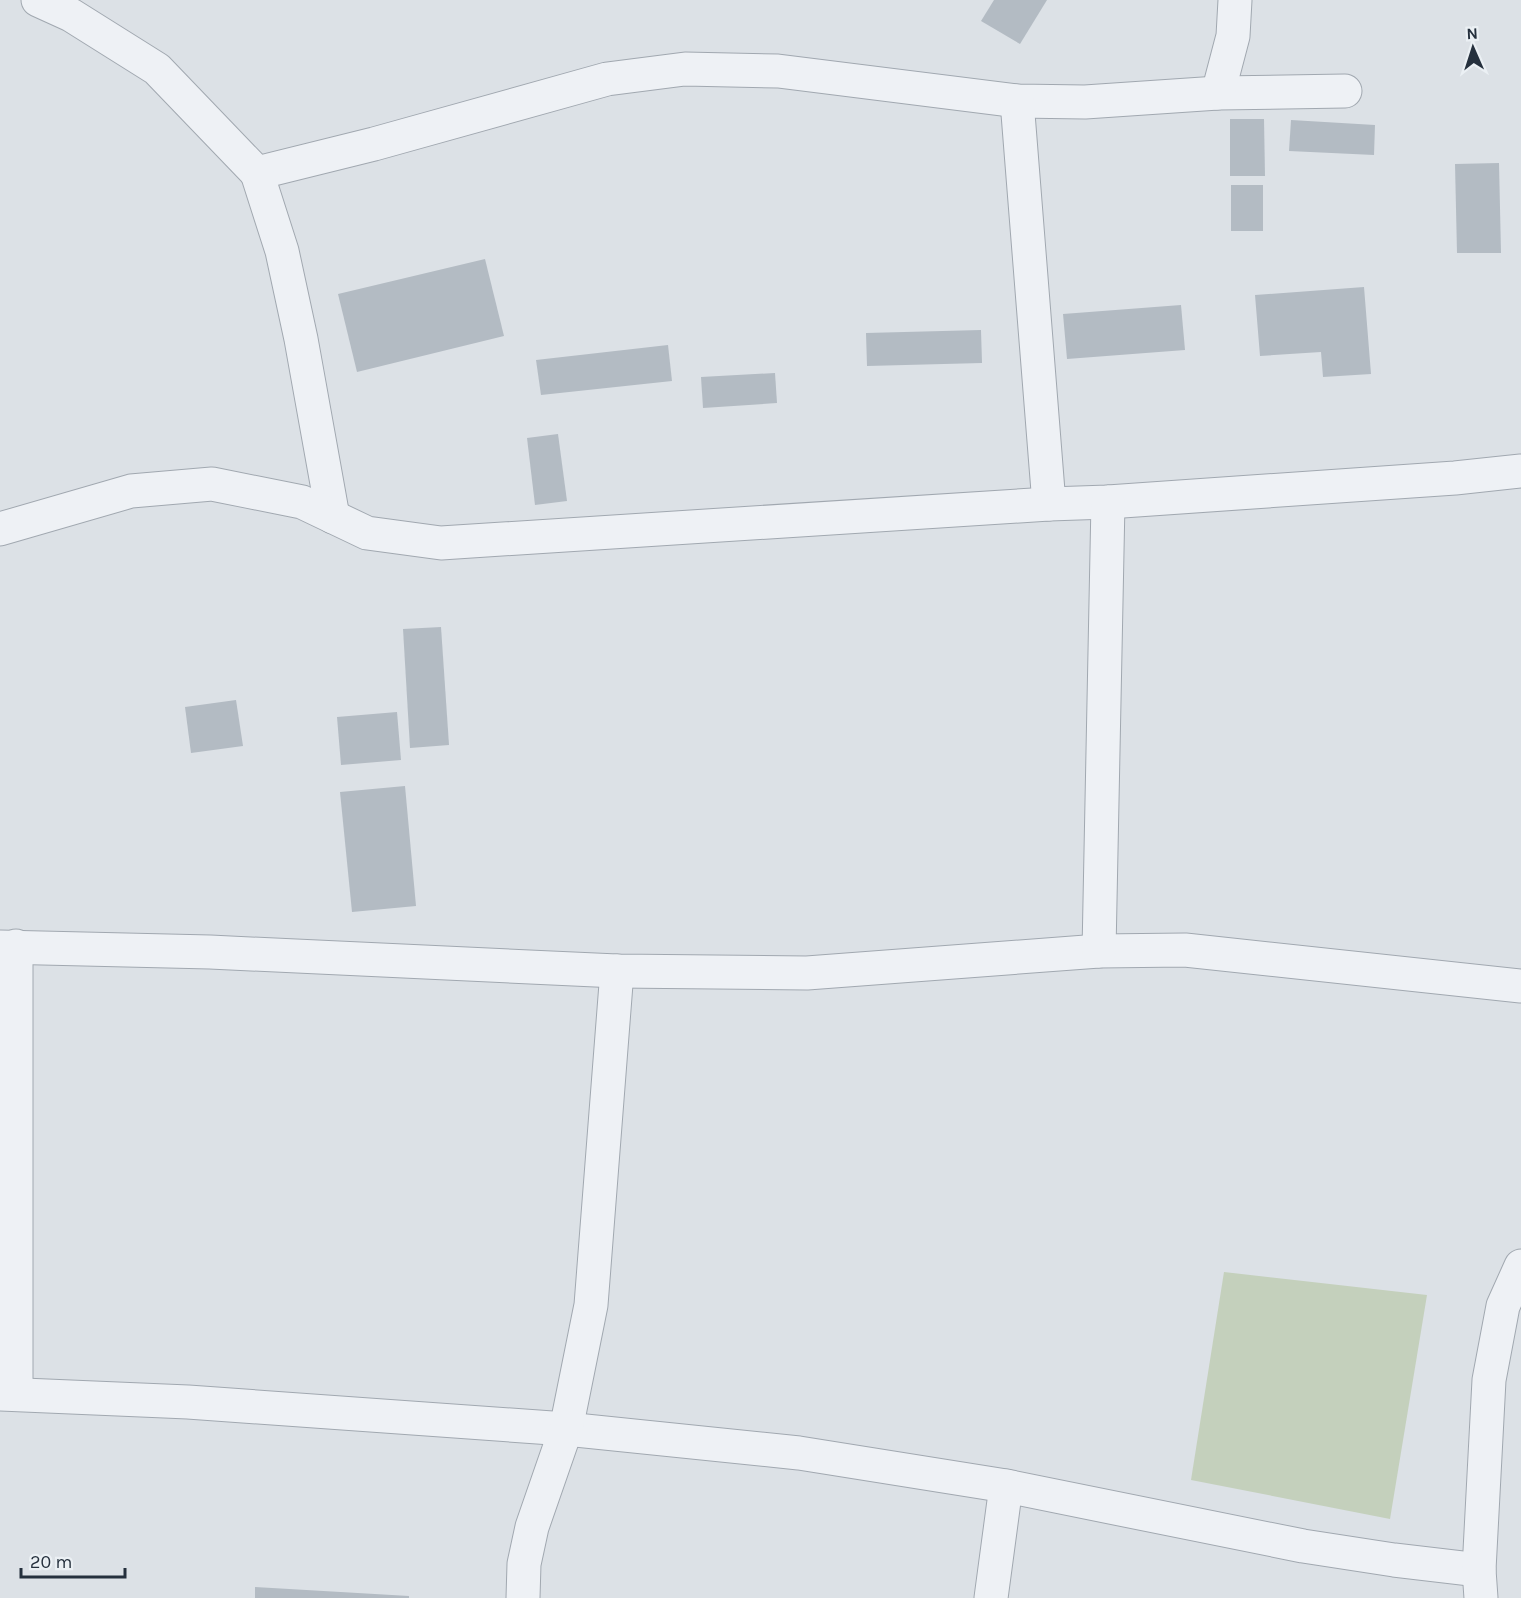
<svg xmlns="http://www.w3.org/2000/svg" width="1521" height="1598" font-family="Karla,sans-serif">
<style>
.green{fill:#c4d0bc}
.building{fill:#b3bbc3}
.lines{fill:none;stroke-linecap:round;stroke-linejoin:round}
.minor-casing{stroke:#a1a8b0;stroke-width:35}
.minor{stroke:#eef1f5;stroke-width:33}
</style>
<rect width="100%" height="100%" fill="#dce1e6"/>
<path class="green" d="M1224,1272l203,23 -37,224 -199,-39z"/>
<g class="building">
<path d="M994,0h53l-27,44 -39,-23z"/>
<path d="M1230,119h34l1,57h-35z"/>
<path d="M1291,120l84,5 -1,30 -85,-4z"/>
<path d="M1499,163l2,90h-44l-2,-89z"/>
<rect x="1231" y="185" width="32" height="46"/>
<path d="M485,259l19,77 -147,36 -19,-78z"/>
<path d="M1364,287l7,87 -48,3 -2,-25 -61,4 -5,-61z"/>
<path d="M1181,305l4,45 -118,9 -4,-45z"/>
<path d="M981,330l1,33 -115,3 -1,-33z"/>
<path d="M668,345l4,36 -131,14 -5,-35z"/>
<path d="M775,373l2,30 -74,5 -2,-31z"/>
<path d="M558,434l9,67 -32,4 -8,-67z"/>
<path d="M441,627l8,118 -39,3 -7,-119z"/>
<path d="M236,700l7,46 -52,7 -6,-46z"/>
<path d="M397,712l4,48 -60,5 -4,-48z"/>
<path d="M405,786l11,120 -64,6 -12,-120z"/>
<path d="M255,1587l154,9v2h-154z"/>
</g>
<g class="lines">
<defs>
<g id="minor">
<path d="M38,0l33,15 86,54 100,104 117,-29 233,-65 78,-10 93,2 239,30 68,1 133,-9 127,-2"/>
<path d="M1218,93l15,-57 2,-36"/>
<path d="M1017,101l32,403"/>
<path d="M257,173l25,78 19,88 32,178"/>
<path d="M0,529l131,-38 81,-7 90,18 65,31 74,10 608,-39 59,-2 347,-24 66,-7"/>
<path d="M0,947l210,5 407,19 190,2 292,-22 86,-1 336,36"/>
<path d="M1099,951l9,-449"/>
<path d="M0,1394l188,8 378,27 233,24 207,33 297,60 91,14 85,10"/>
<path d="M16,1394v-448"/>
<path d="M523,1598l1,-34 8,-37 34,-98 25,-124 26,-334"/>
<path d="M991,1598l15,-112"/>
<path d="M1481,1598l-2,-28 10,-190 14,-74 18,-40"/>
</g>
</defs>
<use href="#minor" class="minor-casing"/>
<use href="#minor" class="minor"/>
</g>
<g transform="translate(1473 48) rotate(357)" stroke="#ebf0f4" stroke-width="4.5" paint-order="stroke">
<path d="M0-4.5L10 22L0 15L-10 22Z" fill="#25303d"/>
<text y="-9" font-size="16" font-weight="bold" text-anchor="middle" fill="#25303d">N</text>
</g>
<path d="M21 1568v9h104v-9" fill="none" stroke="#25303d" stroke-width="3"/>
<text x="30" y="1568" font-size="18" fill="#25303d" stroke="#ebf0f4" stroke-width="4.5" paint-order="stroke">20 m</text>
</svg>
